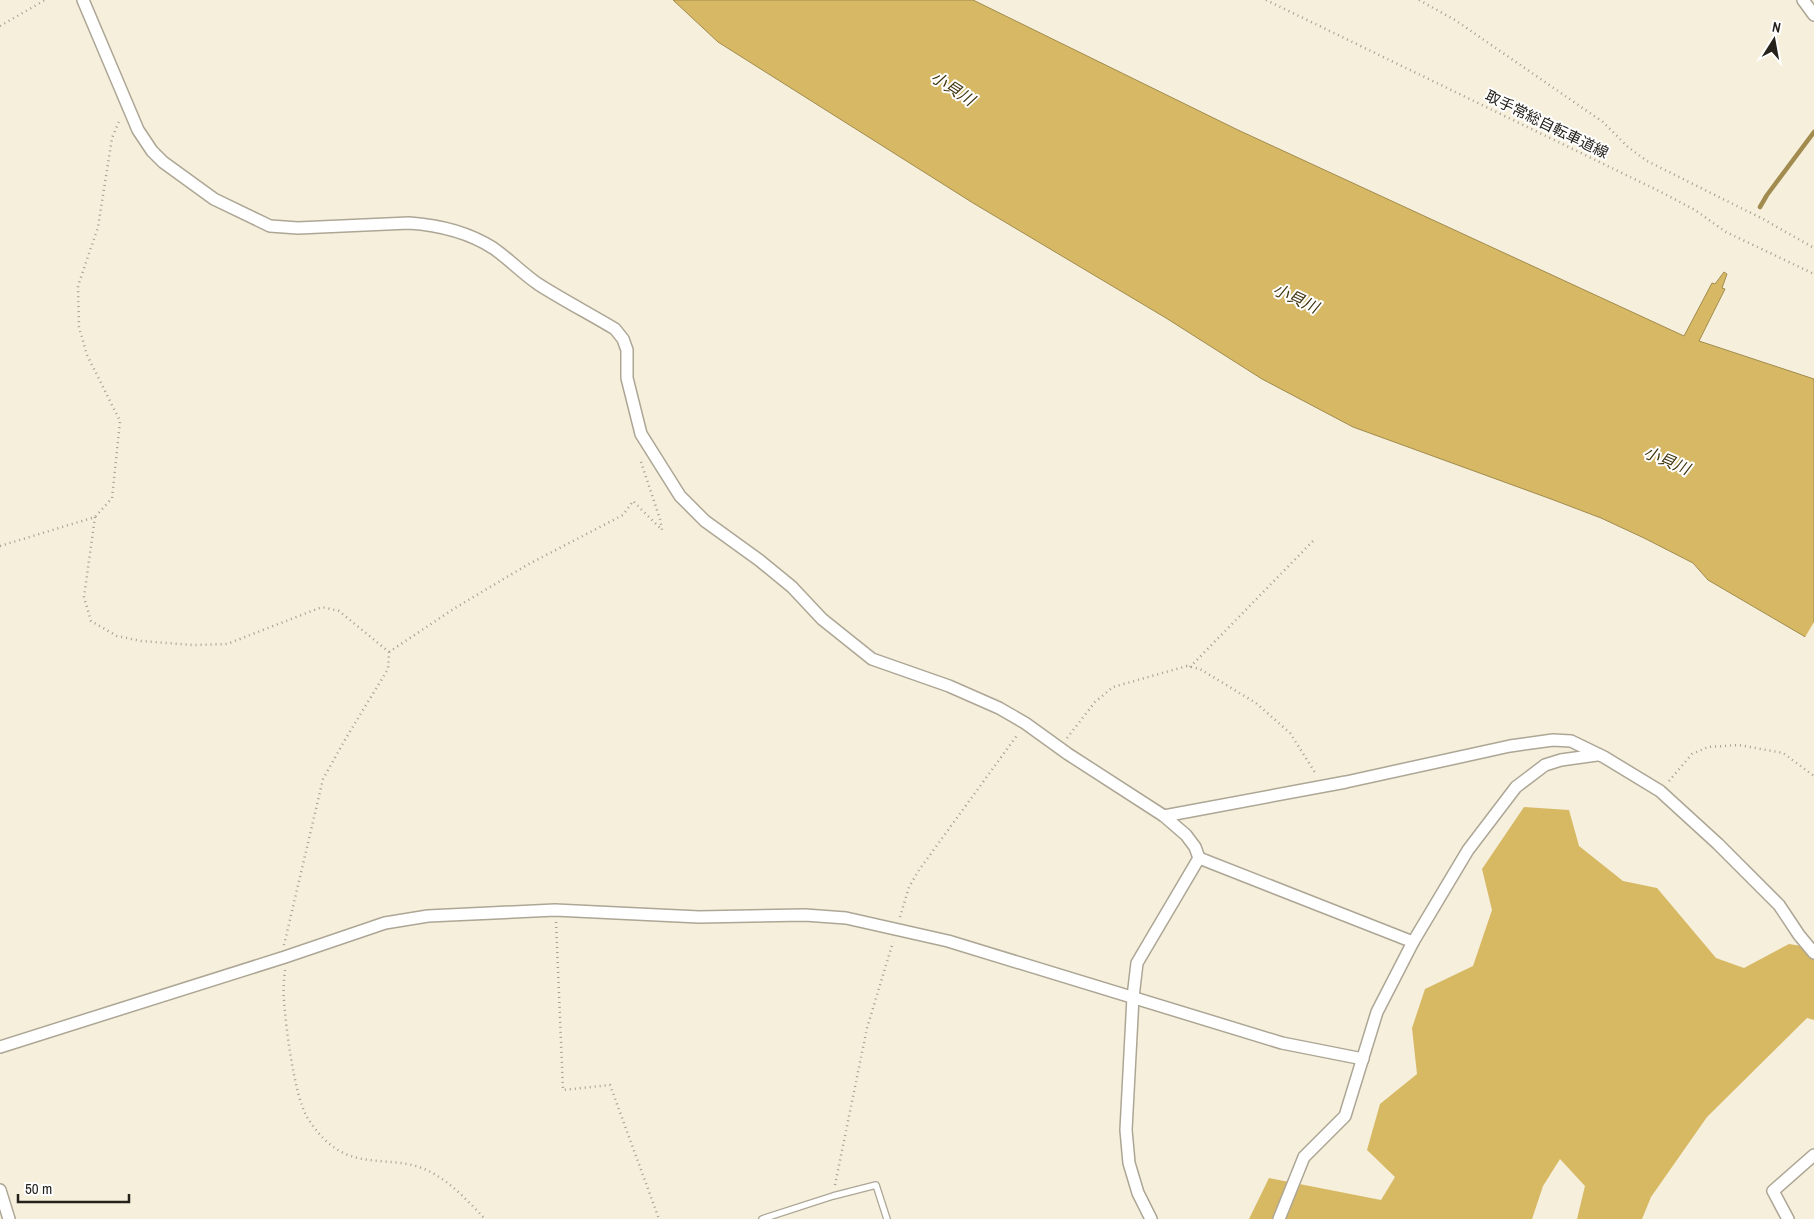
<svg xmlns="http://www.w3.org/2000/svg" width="1814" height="1219" font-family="'Archivo Narrow','Noto Sans JP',sans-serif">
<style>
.forest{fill:#d7b863}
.water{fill:#d7b864;stroke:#a18b4e}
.pier{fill:#f5efdc}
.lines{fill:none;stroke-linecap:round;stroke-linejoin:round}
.stream{stroke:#a18b4e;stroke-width:4.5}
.lane-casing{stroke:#ada695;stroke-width:8}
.street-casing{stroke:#ada695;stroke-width:14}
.path{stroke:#a39f91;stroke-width:2.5;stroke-dasharray:1 4;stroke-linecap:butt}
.lane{stroke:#fff;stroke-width:5.5}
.street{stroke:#fff;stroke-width:11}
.labels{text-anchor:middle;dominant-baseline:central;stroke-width:4;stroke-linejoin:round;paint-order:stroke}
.street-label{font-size:15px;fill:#24221b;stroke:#fff}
.water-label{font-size:16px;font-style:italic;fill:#42350f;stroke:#fff}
</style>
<rect width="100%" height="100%" fill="#f5efdc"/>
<path class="forest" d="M1524,807l45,3 10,36 44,35 34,7 59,70 28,10 45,-24 25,4v72l-7,-2 -100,99 -56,80 -9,22h-65l8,-33 -25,-27 -17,27 -11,33h-283l20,-41 112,22 14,-23 -28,-27 13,-46 37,-30 -5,-46 13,-39 48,-23 19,-56 -10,-41z"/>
<path class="water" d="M673,0h300l265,130 446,206 28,-53 3,1 9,-12 3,2 -5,14 3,1 -26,52 115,38v263l-106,-62 -15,-17 -49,-25 -43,-20 -50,-19 -198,-72 -91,-48 -96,-61 -193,-115 -255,-161z"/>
<path class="pier" d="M1814,622v23l-10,-6z"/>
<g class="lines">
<path class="stream" d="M1760,207l7,-12 47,-63"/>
<defs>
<path id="lane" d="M762,1219l71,-23 43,-11 11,34"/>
<g id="street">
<path d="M83,0l55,130 14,21 11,11 51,37 56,27 28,2 111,-5c29,2 59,9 84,25 16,11 29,25 45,36 25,16 52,30 77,45l8,10 4,11v28l14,56 39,62 25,25 54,39 33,27 30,32 50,40 77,27 50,22 26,15 43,31 96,62 22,19 9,12 4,11 -62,105 -4,34 -7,133 3,33 9,30 13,26"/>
<path d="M1803,0l11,15"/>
<path d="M1164,816l182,-34 164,-36 43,-6 18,1 33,16 56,34 58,53 61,61 20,30 15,18"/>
<path d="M1199,858l214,84 -36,70 -32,104 -41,41 -25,62"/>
<path d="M1413,942l55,-92 48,-63 29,-22 16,-5 36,-5"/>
<path d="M0,1047l285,-90 100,-34 43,-7 127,-6 144,7 106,-2 41,3 102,23 334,102 81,16"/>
<path d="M0,1190l9,29"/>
<path d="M1788,1219l-15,-28 41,-36"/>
</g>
</defs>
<use href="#lane" class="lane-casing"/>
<use href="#street" class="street-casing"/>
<g class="path">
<path d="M1266,0l393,191 36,19 31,22 88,42"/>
<path d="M1419,0l36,20 148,102 25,25 19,14 116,58 51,29"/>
<path d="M0,26l45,-26"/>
<path d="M95,517l-11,80 7,24 26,15 24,5 52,4 34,-1 95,-37 17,4 50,41 -1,17 -42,69 -23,41 -39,166"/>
<path d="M0,546l95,-29 17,-19 8,-77 -33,-66 -8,-28 -1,-41 20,-59 14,-89 8,-19"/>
<path d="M389,652l66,-44 72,-43 96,-50 10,-14 29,29 -2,-11 -20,-60"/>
<path d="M1190,667l124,-127"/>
<path d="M1067,738l28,-36 18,-15 74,-21 13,3 56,34 34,30 26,41"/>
<path d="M1669,781l23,-27 16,-7 31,-2 44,8 31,23"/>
<path d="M900,917l9,-30 10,-17 99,-136"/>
<path d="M556,922l7,168 47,-5 49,134"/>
<path d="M285,970c-1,10 -2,21 -1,31 2,27 10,93 23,116 10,16 23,31 41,38 21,8 43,5 64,10 30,7 53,33 73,54"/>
<path d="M835,1185l32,-157 26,-86"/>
</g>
<use href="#lane" class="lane"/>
<use href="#street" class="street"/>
</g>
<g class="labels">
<g class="street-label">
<text transform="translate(1547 124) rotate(26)">取手常総自転車道線</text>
</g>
<g class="water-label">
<text transform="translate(953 88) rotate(33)">小貝川</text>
<text transform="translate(1296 298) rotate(25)">小貝川</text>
<text transform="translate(1667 460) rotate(23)">小貝川</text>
</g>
</g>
<g transform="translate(1774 40) rotate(11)" stroke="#ffffff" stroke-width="4" paint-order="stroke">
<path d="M0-4L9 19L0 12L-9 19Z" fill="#24221b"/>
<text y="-8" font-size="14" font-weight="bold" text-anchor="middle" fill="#24221b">N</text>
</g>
<path d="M18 1194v8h111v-8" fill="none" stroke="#24221b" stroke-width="2.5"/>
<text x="25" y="1194" font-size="15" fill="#24221b" stroke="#ffffff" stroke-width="4" paint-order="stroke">50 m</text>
</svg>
